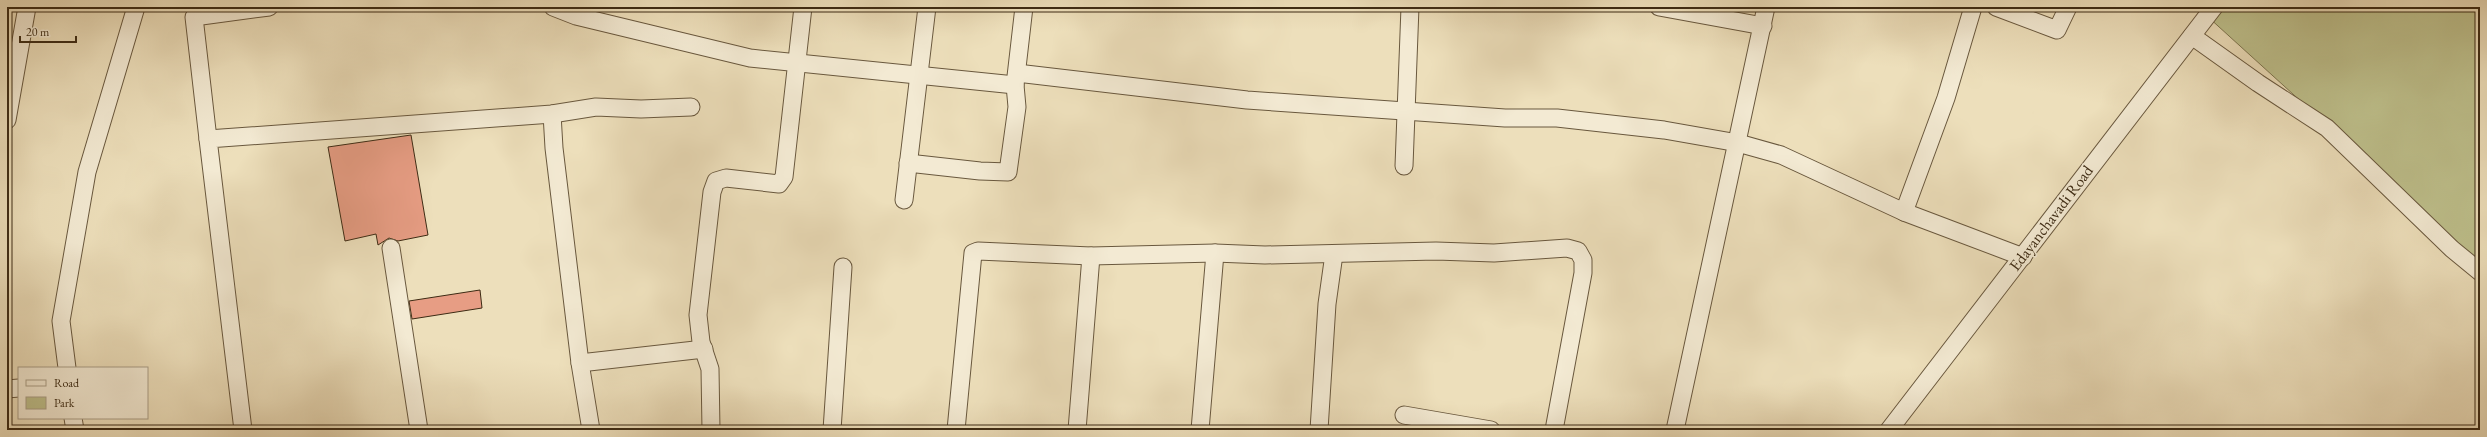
<svg xmlns="http://www.w3.org/2000/svg" width="2487" height="437" font-family="'EB Garamond',serif">
<style>
.green{fill:#bec08c;stroke:#7e7650}
.building{fill:#e79d84;stroke:#3d2b14}
.lines{fill:none;stroke-linecap:round;stroke-linejoin:round}
.street-casing{stroke:#69583e;stroke-width:19}
.street{stroke:#f3ead3;stroke-width:17}
.labels{text-anchor:middle;dominant-baseline:central;stroke-width:3.5;stroke-linejoin:round;paint-order:stroke}
.street-label{font-size:16px;fill:#3d2b14;stroke:#f3ead3}
</style>
<rect width="100%" height="100%" fill="#eddfbb"/>
<filter id="stains"><feTurbulence type="fractalNoise" baseFrequency=".005" numOctaves="4"/><feColorMatrix values="0 0 0 0 .2 0 0 0 0 .09 0 0 0 0 .02 0 0 0 .5 -.17"/></filter>
<radialGradient id="worn" r=".72"><stop offset=".6" stop-color="#630" stop-opacity="0"/><stop offset="1" stop-color="#630" stop-opacity=".3"/></radialGradient>
<path class="green" d="M2214,7h266v257l-273,-248z"/>
<g class="building">
<path d="M411,135l17,100 -30,6 -9,-3 -11,7 -2,-11 -31,7 -17,-94z"/>
<path d="M480,290l2,18 -70,11 -3,-18z"/>
</g>
<g class="lines">
<defs>
<g id="street">
<path d="M553,7l23,9 174,42 265,27"/>
<path d="M1659,7l104,19"/>
<path d="M1996,7l61,23 11,-23"/>
<path d="M2192,36l66,47 69,45 125,121 28,23"/>
<path d="M1017,73l230,27 258,18h52l107,12 74,13 43,12 123,57 119,45"/>
<path d="M552,114l2,34 26,215 11,67"/>
<path d="M7,120l20,-113"/>
<path d="M208,139l-14,-122 75,-10"/>
<path d="M908,163l72,8 28,1 9,-65 -2,-22 9,-78"/>
<path d="M1404,166l6,-159"/>
<path d="M904,200l23,-193"/>
<path d="M1904,212l42,-114 27,-91"/>
<path d="M391,248l28,182"/>
<path d="M580,363l124,-14"/>
<path d="M67,368l-6,-47 26,-149 49,-165"/>
<path d="M7,389l12,-1"/>
<path d="M1404,415l87,15"/>
<path d="M73,418l2,12"/>
<path d="M243,430l-35,-291 344,-25 44,-7 45,2 50,-2"/>
<path d="M711,430l-1,-61 -9,-27 -3,-27 14,-123 4,-11 10,-3 53,6 5,-7 19,-170"/>
<path d="M832,430l11,-163"/>
<path d="M956,430l17,-177 5,-2 113,5 124,-3 50,2 171,-4 58,2 73,-5 11,3 5,9v13l-29,157"/>
<path d="M1077,430l14,-174"/>
<path d="M1200,430l15,-177"/>
<path d="M1319,430l8,-126 7,-50"/>
<path d="M1675,430l91,-423"/>
<path d="M1889,430l325,-423"/>
</g>
</defs>
<use href="#street" class="street-casing"/>
<use href="#street" class="street"/>
</g>
<g class="labels">
<g class="street-label">
<text transform="translate(2051 218) rotate(-53)">Edayanchavadi Road</text>
</g>
</g>
<rect width="2487" height="437" fill="none" stroke="#eddfbb" stroke-width="24"/>
<rect x="8" y="8" width="2471" height="421" fill="none" stroke="#3d2b14" stroke-width="2"/>
<rect x="12" y="12" width="2463" height="413" fill="none" stroke="#3d2b14"/>
<rect x="18" y="367" width="130" height="52" fill="#f3ead3" stroke="#aa9e87"/>
<rect x="26" y="380" width="20" height="6" fill="#f3ead3" stroke="#aa9e87"/>
<text x="54" y="387" font-size="12" fill="#3d2b14">Road</text>
<rect x="26" y="397" width="20" height="12" fill="#bec08c" stroke="#aa9e87"/>
<text x="54" y="407" font-size="12" fill="#3d2b14">Park</text>
<path d="M20 36v6h56v-6" fill="none" stroke="#3d2b14" stroke-width="2"/>
<text x="26" y="36" font-size="12" fill="#3d2b14" stroke="#f3ead3" stroke-width="3" paint-order="stroke">20 m</text>
<rect width="100%" height="100%" filter="url(#stains)"/>
<rect width="100%" height="100%" fill="url(#worn)"/>
</svg>
